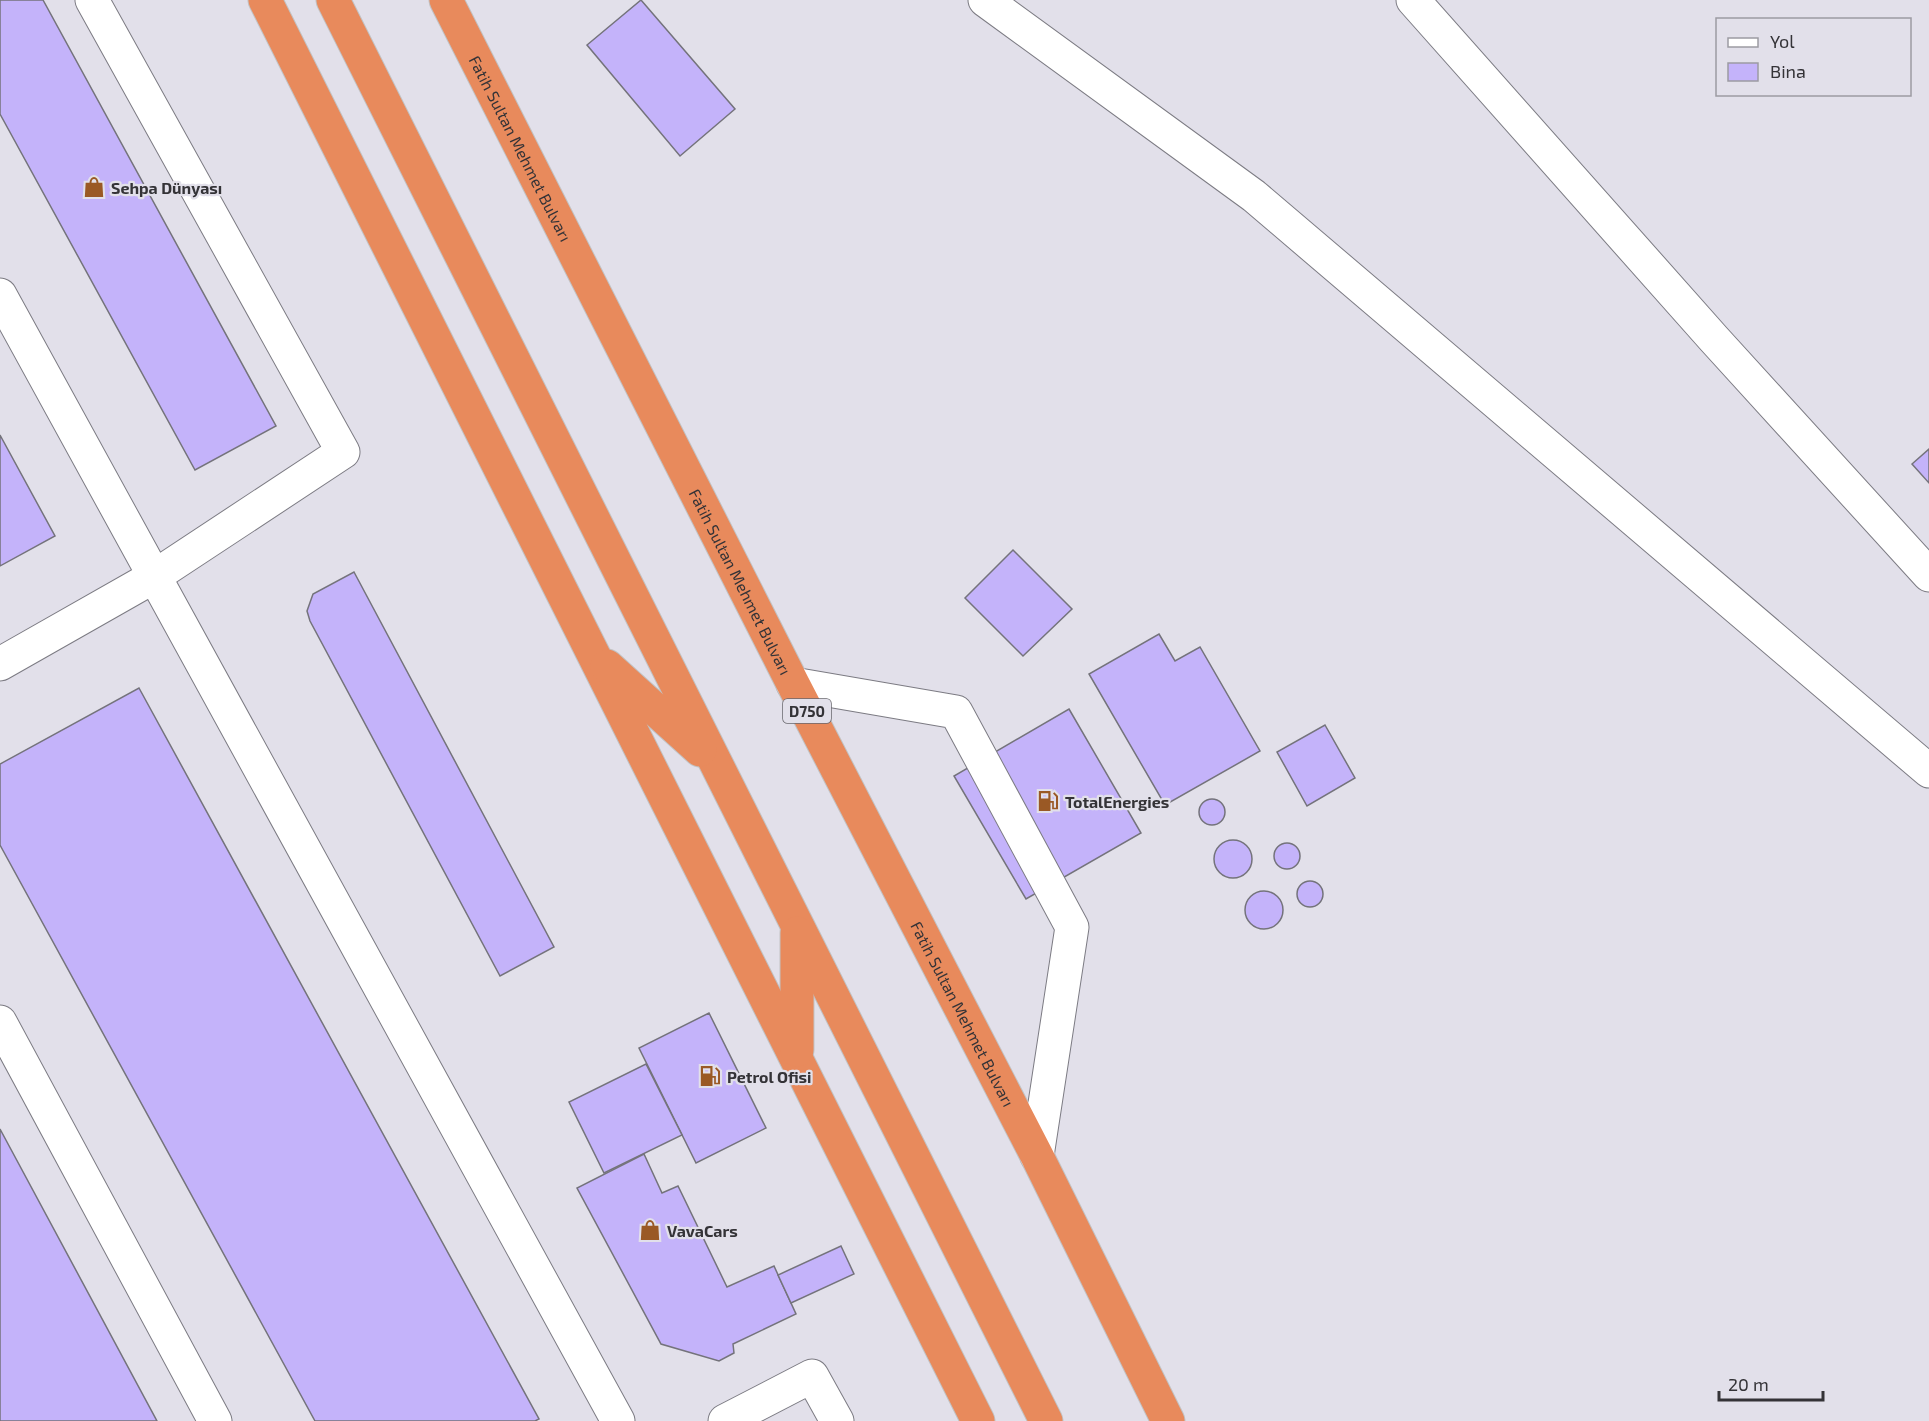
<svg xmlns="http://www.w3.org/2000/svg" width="1929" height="1421" font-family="'Exo 2',sans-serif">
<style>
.building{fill:#c4b3fa;stroke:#74737b;stroke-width:1.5}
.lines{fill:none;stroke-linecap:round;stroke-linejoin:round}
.minor-casing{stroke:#7c7b83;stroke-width:35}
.highway-casing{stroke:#c2c2c3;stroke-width:35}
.minor{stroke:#fff;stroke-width:33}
.highway{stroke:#e88a5c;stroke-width:33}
.labels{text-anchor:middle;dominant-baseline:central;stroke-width:4.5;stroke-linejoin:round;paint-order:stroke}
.shield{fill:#e2e0ea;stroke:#68676d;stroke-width:1.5}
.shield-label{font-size:15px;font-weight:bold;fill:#343337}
.street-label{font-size:16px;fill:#343337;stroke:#e2e0ea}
.poi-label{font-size:16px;font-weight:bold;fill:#343337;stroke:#e2e0ea;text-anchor:start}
</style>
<rect width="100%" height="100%" fill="#e2e0ea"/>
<g class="building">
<path d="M0,0h43l233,426 -81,44 -195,-356z"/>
<path d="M641,0l94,109 -55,47 -93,-111z"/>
<path d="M0,435l55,101 -55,30z"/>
<path d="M1929,449v34l-17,-19z"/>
<path d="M1013,550l59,59 -49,47 -58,-58z"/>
<path d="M354,572l200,375 -54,29 -190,-355 -3,-10 6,-17z"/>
<path d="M1159,634l16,27 25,-14 60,104 -95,54 -76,-131z"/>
<path d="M139,688l400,731 -4,2h-220l-315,-576v-81z"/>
<path d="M1069,709l72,124 -115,66 -72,-123z"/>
<path d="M1325,725l30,53 -48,28 -30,-54z"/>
<circle cx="1212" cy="812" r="13"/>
<circle cx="1233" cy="859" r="19"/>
<circle cx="1287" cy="856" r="13"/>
<circle cx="1310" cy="894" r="13"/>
<circle cx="1264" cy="910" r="19"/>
<path d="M709,1013l57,115 -70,35 -57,-115z"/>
<path d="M646,1064l36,71 -78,38 -35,-71z"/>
<path d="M0,1129l157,292h-157z"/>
<path d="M644,1154l18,39 16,-7 49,101 47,-21 22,48 -63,30 1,9 -15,8 -58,-17 -84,-156z"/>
<path d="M841,1246l13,28 -63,29 -13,-28z"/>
</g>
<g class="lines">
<defs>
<g id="minor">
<path d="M985,0l269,196 675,575"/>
<path d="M1413,0l301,339 215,236"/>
<path d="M0,295l618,1126"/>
<path d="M0,664l155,-88 188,-124 -251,-452"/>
<path d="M793,684l163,28 116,215 -35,229"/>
<path d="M0,1022l215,399"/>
<path d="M725,1421l87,-45 25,45"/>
</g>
<g id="highway">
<path d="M265,0l713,1421"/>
<path d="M333,0l713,1421"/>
<path id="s1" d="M446,0l347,684 244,472 131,265"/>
<path d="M607,666l93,84"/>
<path d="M797,933v117"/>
</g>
</defs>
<use href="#minor" class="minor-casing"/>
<use href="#highway" class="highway-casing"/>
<use href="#minor" class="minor"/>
<use href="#highway" class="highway"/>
</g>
<defs>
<symbol id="shop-bare" viewBox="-9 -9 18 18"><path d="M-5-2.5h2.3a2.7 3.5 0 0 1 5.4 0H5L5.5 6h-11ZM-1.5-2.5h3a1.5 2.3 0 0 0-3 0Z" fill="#9a5925" stroke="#e2e0ea" stroke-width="2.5" paint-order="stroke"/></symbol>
<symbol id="fuel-bare" viewBox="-9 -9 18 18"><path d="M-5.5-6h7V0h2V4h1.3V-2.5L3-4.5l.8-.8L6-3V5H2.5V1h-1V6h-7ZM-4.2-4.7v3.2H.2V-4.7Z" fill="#9a5925" stroke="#e2e0ea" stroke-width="2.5" paint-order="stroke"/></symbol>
</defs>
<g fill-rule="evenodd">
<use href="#shop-bare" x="79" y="172" width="30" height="30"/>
<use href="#fuel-bare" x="1033" y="786" width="30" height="30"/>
<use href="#fuel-bare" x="695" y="1061" width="30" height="30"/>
<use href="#shop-bare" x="635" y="1215" width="30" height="30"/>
</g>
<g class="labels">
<rect class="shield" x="783" y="699" width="48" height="24" rx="4.5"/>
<g class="shield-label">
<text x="807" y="711">D750</text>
</g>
<g class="street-label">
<text stroke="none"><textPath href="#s1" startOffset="166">Fatih Sultan Mehmet Bulvarı</textPath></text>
<text stroke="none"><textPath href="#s1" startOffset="652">Fatih Sultan Mehmet Bulvarı</textPath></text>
<text stroke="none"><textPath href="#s1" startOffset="1138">Fatih Sultan Mehmet Bulvarı</textPath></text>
</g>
<g class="poi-label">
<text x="111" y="187">Sehpa Dünyası</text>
<text x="1065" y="801">TotalEnergies</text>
<text x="727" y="1076">Petrol Ofisi</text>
<text x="667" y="1230">VavaCars</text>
</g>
</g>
<rect x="1716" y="18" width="195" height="78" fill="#e2e0ea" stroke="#9c9ba2" stroke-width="1.5"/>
<rect x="1728" y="38" width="30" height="9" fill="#ffffff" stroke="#9c9ba2" stroke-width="1.5"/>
<text x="1770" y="48" font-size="18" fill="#343337">Yol</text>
<rect x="1728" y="63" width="30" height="18" fill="#c4b3fa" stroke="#9c9ba2" stroke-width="1.5"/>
<text x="1770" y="78" font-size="18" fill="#343337">Bina</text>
<path d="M1719 1391v9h104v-9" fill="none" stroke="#343337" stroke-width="3"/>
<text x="1728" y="1391" font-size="18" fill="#343337" stroke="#e2e0ea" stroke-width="4.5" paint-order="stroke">20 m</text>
</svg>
